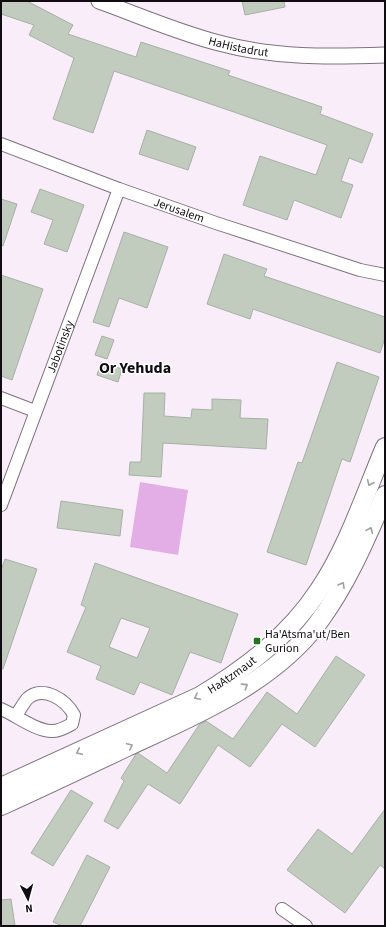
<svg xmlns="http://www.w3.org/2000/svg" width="386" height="927" font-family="'Source Sans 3',sans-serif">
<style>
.green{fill:#e3aee5}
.building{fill:#c1ccbf;stroke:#a6b1a5;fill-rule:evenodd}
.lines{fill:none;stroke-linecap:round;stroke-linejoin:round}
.minor-casing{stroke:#7d727d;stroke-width:14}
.tertiary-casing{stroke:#7d727d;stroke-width:17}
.secondary-casing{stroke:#7d727d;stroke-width:20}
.minor{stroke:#fff;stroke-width:12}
.tertiary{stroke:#fff;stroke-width:15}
.secondary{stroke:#fff;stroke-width:18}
.oneway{stroke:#9f9ea0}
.poi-dot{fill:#23731a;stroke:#fff;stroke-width:1.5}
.labels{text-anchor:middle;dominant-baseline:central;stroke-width:3;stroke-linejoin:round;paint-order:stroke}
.street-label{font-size:12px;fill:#100c11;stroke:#fff}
.poi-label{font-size:12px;fill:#100c11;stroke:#fff;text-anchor:start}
.district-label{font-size:16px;font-weight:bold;fill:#100c11;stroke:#fff}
</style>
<rect width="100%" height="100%" fill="#f9edfa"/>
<path class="green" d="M140,482l48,8 -10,65 -48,-8z"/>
<g class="building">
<path d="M1,1h26l46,24 -5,9 68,23 5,-15 89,29 -2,4 94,32 -2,7 53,20 -11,29 -13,-5 -8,23 12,4 -12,33 -47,-18 -7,20 -44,-15 17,-49 56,19 11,-30 -96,-34 -117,-40 -21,62 -40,-14 21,-61 -45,-23 5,-10 -33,-11z"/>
<path d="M242,1h42l1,6 -40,8z"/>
<path d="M147,130l49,17 -8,23 -49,-16z"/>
<path d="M40,189l44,16 -17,47 -23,-8 9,-24 -22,-8z"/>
<path d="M1,199l16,5 -14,42 -2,-1z"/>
<path d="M124,232l44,15 -21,61 -28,-10 -10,29 -16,-5z"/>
<path d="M224,254l43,15 -3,7 121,41v21l-5,15 -127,-44 -3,10 -43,-15z"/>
<path d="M1,275l42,14 -31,91 -11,-4z"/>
<path d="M102,336l12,4 -7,19 -12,-4z"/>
<path d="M101,362l21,7 -4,13 -21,-7z"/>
<path d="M337,362l42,15 -29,85 -8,-3 -36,106 -39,-13 31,-90 4,1z"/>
<path d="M144,393h21l-1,23 27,2 1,-9 20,1v-11l29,1 -1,18 28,1 -2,30 -103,-6 -2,34 -32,-2 1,-13h11z"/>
<path d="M61,501l62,9 -3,26 -63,-8z"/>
<path d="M5,559l32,10 -34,100h-2v-99z"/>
<path d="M95,563l143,51 -17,49 -31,-11 -18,43 -32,-13 -6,13 -38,-16 5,-13 -34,-14 19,-45 -5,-2zM121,618l29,10 -13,30 -28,-11z"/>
<path d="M336,656l29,19 -50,72 -33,-23 -32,43 -32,-22 -38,59 -32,-20 -30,45 -14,-8 20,-40 -3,-3 15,-24 2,-1 29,20 32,-48 7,-4 27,18 34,-47 30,22z"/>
<path d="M71,790l22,13 -40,63 -22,-13z"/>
<path d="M385,809v60l-5,-4 -35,48 -58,-43 31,-41 34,25z"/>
<path d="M87,855l23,12 -30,59h-18l-9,-4z"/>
<path d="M11,899l4,27h-14v-26z"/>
</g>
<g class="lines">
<defs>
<g id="minor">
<path id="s1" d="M1,144l118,45 97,34 144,47 25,5"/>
<path d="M1,398l34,13"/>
<path id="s2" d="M1,505l118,-316"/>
<path d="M1,709c15,6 33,21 50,22 7,1 15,-4 21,-7l2,-9c-8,-15 -31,-31 -47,-16 -4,5 -7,11 -11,16"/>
<path d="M282,909l24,17"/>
</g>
<g id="tertiary">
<path id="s3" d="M99,1c39,14 80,32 120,42 55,15 110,14 166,12"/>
</g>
<g id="secondary">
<path id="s4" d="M1,787l199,-91c46,-28 89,-60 119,-106 29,-43 46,-96 66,-143"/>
<path d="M1,806c42,-19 84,-39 126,-59 67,-31 145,-63 191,-124 29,-39 48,-84 67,-128"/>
</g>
</defs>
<use href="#minor" class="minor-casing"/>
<use href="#tertiary" class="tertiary-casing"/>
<use href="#secondary" class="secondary-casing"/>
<use href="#minor" class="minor"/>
<use href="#tertiary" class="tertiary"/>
<use href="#secondary" class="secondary"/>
</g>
<defs><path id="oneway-chevron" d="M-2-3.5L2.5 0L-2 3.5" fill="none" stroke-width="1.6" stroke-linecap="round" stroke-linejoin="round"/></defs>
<g class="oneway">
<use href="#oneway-chevron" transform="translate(370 483) rotate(113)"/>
<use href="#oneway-chevron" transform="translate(370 530) rotate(-66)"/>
<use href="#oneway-chevron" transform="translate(342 585) rotate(-60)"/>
<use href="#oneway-chevron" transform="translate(245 686) rotate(-33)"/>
<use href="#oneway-chevron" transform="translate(197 697) rotate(153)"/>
<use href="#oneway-chevron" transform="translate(130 746) rotate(-25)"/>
<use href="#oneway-chevron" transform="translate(79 752) rotate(155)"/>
</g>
<rect class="poi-dot" x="253" y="637" width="8" height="8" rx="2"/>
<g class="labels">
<g class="street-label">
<text stroke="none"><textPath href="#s3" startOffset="147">HaHistadrut</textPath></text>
<text stroke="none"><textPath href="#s1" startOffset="190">Jerusalem</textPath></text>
<text stroke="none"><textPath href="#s2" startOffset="169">Jabotinsky</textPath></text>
<text stroke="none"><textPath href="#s4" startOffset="257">HaAtzmaut</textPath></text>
</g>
<g class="poi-label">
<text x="265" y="634">Ha'Atsma'ut/Ben<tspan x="265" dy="14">Gurion</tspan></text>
</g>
<g class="district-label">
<text x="135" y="368">Or Yehuda</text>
</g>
</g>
<rect width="386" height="927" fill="none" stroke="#100c11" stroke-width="4"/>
<g transform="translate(28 899) rotate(174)" stroke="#ffffff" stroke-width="3" paint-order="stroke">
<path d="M0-3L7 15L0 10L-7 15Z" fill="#100c11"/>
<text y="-6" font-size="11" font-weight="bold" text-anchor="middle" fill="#100c11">N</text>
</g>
</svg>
